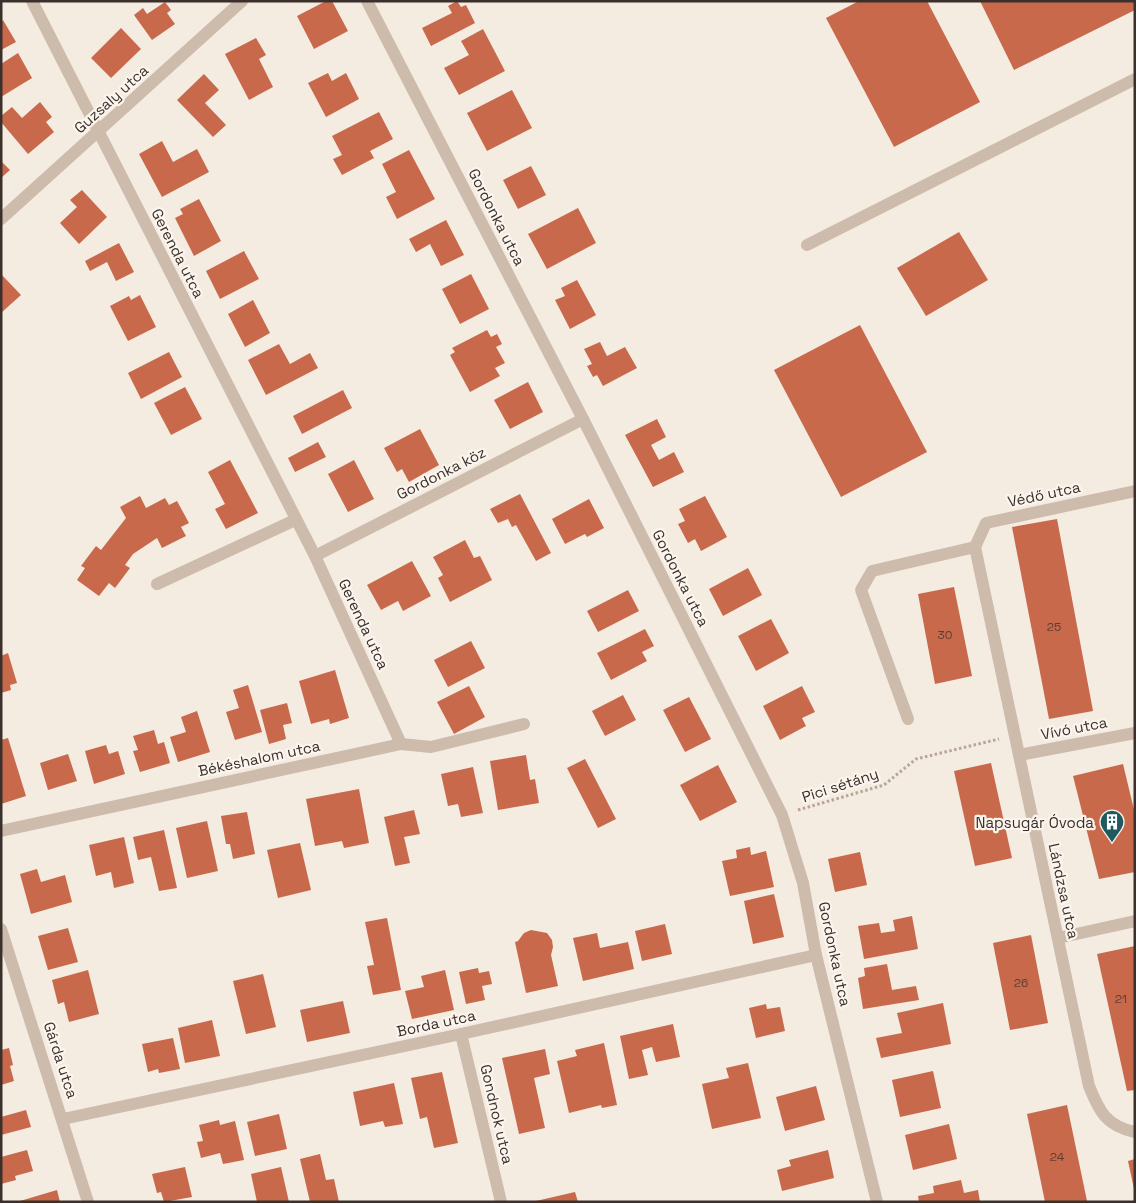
<svg xmlns="http://www.w3.org/2000/svg" width="1136" height="1203" font-family="'Space Grotesk',sans-serif">
<style>
.building{fill:#c8694b}
.lines{fill:none;stroke-linecap:round;stroke-linejoin:round}
.path{stroke:#b9a596;stroke-width:3;stroke-dasharray:2.5 2.5;stroke-linecap:butt}
.minor{stroke:#cdbbac;stroke-width:12}
.labels{text-anchor:middle;dominant-baseline:central;stroke-width:4.5;stroke-linejoin:round;paint-order:stroke}
.number-label{font-size:12px;fill:#5e3e33}
.street-label{font-size:15px;fill:#3b302b;stroke:#fbf5ee}
.poi-label{font-size:15px;fill:#3b302b;stroke:#fbf5ee;text-anchor:end}
</style>
<rect width="100%" height="100%" fill="#f4ebe1"/>
<g class="building">
<path d="M326,1h6l16,30 -34,18 -17,-33z"/>
<path d="M457,1l4,6 5,-2 9,18 -44,23 -9,-18 30,-15 -4,-7z"/>
<path d="M859,1h68l53,101 -86,45 -68,-129z"/>
<path d="M980,1h155v9l-121,60z"/>
<path d="M165,2l6,8 -4,3 8,11 -23,16 -18,-25 9,-7 4,6z"/>
<path d="M3,20l13,22 -15,8v-28z"/>
<path d="M121,28l20,21 -30,29 -20,-20z"/>
<path d="M483,29l22,42 -46,24 -15,-27 25,-13 -8,-14z"/>
<path d="M256,38l10,17 -7,4 14,28 -24,13 -24,-46z"/>
<path d="M18,53l14,25 -31,19v-33z"/>
<path d="M328,73l4,8 14,-8 13,26 -33,18 -18,-34z"/>
<path d="M204,74l15,16 -14,13 21,22 -13,12 -36,-37z"/>
<path d="M512,90l20,38 -45,23 -20,-38z"/>
<path d="M40,102l12,15 -6,5 8,10 -26,22 -27,-32v-6l11,-9 10,11z"/>
<path d="M379,112l14,27 -23,12 4,7 -32,17 -9,-16 9,-4 -10,-19z"/>
<path d="M162,141l11,21 24,-13 12,23 -47,25 -23,-43z"/>
<path d="M409,150l26,49 -38,20 -11,-22 10,-5 -14,-28z"/>
<path d="M1,161l9,9 -9,8z"/>
<path d="M531,166l15,29 -28,14 -15,-29z"/>
<path d="M82,190l25,27 -28,27 -19,-21 17,-16 -7,-7z"/>
<path d="M199,199l22,42 -27,15 -19,-38 8,-4 -3,-5z"/>
<path d="M578,208l18,35 -49,26 -19,-35z"/>
<path d="M446,220l18,35 -23,11 -11,-22 -14,8 -7,-13z"/>
<path d="M959,232l29,48 -62,36 -29,-48z"/>
<path d="M119,243l15,29 -18,9 -9,-19 -17,9 -5,-10z"/>
<path d="M244,251l15,28 -39,20 -14,-28z"/>
<path d="M1,274l20,21 -20,18z"/>
<path d="M471,274l18,35 -29,15 -18,-35z"/>
<path d="M577,280l19,35 -26,14 -15,-29 10,-4 -4,-8z"/>
<path d="M140,295l16,32 -28,14 -18,-35 19,-10 2,4z"/>
<path d="M253,300l17,33 -25,14 -17,-33z"/>
<path d="M860,325l67,127 -86,45 -67,-127z"/>
<path d="M487,330l4,7 6,-3 5,10 -6,3 9,16 -10,5 5,8 -30,16 -20,-37 5,-3 -3,-4z"/>
<path d="M600,342l7,14 18,-9 12,21 -34,18 -6,-11 -4,2 -6,-11 5,-2 -8,-15z"/>
<path d="M279,344l11,20 20,-11 8,15 -52,27 -18,-35z"/>
<path d="M169,352l13,25 -41,22 -13,-26z"/>
<path d="M528,382l15,30 -33,17 -16,-29z"/>
<path d="M185,387l17,32 -31,16 -17,-32z"/>
<path d="M343,390l9,18 -50,26 -9,-18z"/>
<path d="M657,419l9,18 -15,8 8,15 15,-8 10,20 -31,15 -28,-52z"/>
<path d="M420,429l19,36 -30,17 -7,-13 -5,3 -13,-24z"/>
<path d="M318,442l8,15 -31,15 -7,-14z"/>
<path d="M230,460l28,53 -32,16 -11,-20 10,-5 -17,-32z"/>
<path d="M354,460l20,39 -26,13 -20,-38z"/>
<path d="M520,494l31,59 -15,8 -20,-36 -4,2 -4,-8 -10,4 -8,-14z"/>
<path d="M140,496l6,12 19,-10 4,7 8,-4 12,22 -8,4 5,9 -24,12 -5,-10 -24,16 -8,11 5,3 -15,20 -6,-5 -10,13 -22,-16 8,-12 -4,-2 15,-20 5,4 25,-32 -6,-11z"/>
<path d="M705,496l22,41 -26,14 -6,-12 -7,4 -10,-19 7,-3 -6,-12z"/>
<path d="M589,499l15,29 -17,9 -2,-3 -20,10 -13,-25z"/>
<path d="M1057,519l36,192 -44,8 -37,-192z"/>
<path d="M465,540l9,18 6,-2 12,24 -42,22 -12,-24 5,-3 -10,-18z"/>
<path d="M412,561l19,35 -28,15 -5,-10 -17,9 -14,-25z"/>
<path d="M748,568l14,27 -39,21 -14,-27z"/>
<path d="M954,587l18,89 -37,8 -17,-90z"/>
<path d="M628,590l11,21 -41,21 -11,-21z"/>
<path d="M771,619l18,34 -33,18 -18,-35z"/>
<path d="M645,629l9,17 -12,6 5,9 -36,19 -14,-27z"/>
<path d="M471,641l14,27 -37,19 -14,-27z"/>
<path d="M8,653l9,30 -7,2 1,5 -10,3v-37z"/>
<path d="M335,670l14,48 -19,6 -1,-5 -18,5 -12,-43z"/>
<path d="M248,685l14,47 -27,8 -9,-28 13,-4 -6,-18z"/>
<path d="M469,686l16,31 -31,17 -17,-32z"/>
<path d="M802,686l13,26 -13,6 4,8 -26,14 -17,-34z"/>
<path d="M623,695l13,25 -31,16 -13,-25z"/>
<path d="M689,697l22,42 -26,13 -22,-42z"/>
<path d="M287,703l5,20 -9,2 3,14 -17,5 -9,-34z"/>
<path d="M197,711l13,41 -32,10 -8,-25 16,-5 -5,-15z"/>
<path d="M154,730l4,14 6,-2 6,21 -30,9 -7,-21 5,-1 -5,-14z"/>
<path d="M8,738l18,58 -25,8v-64z"/>
<path d="M106,745l3,9 9,-3 7,23 -31,10 -9,-33z"/>
<path d="M68,754l9,27 -29,9 -8,-27z"/>
<path d="M526,755l4,25 5,-1 4,24 -41,7 -8,-49z"/>
<path d="M585,759l31,60 -18,9 -31,-60z"/>
<path d="M991,763l21,95 -37,8 -21,-95z"/>
<path d="M1123,764l12,50v58l-36,7 -26,-103z"/>
<path d="M718,765l19,37 -37,19 -20,-36z"/>
<path d="M473,767l10,46 -22,4 -3,-13 -10,2 -7,-32z"/>
<path d="M359,789l10,54 -25,5 -2,-7 -27,5 -9,-47z"/>
<path d="M414,810l6,24 -16,3 6,26 -15,3 -11,-49z"/>
<path d="M247,812l8,42 -22,5 -3,-15h-4l-5,-28z"/>
<path d="M207,821l11,50 -31,7 -11,-50z"/>
<path d="M164,830l13,58 -18,3 -8,-34 -13,3 -5,-23z"/>
<path d="M124,837l10,46 -20,5 -3,-16 -15,4 -7,-31z"/>
<path d="M300,843l11,47 -33,8 -11,-48z"/>
<path d="M750,847l1,8 15,-4 8,36 -44,9 -8,-35 15,-3 -1,-8z"/>
<path d="M860,852l7,33 -32,7 -7,-33z"/>
<path d="M37,869l4,13 24,-7 7,27 -41,12 -11,-40z"/>
<path d="M774,894l10,43 -31,7 -9,-43z"/>
<path d="M912,916l6,33 -54,10 -6,-33 21,-3 2,10 14,-2 -2,-11z"/>
<path d="M387,918l14,72 -28,5 -6,-29 7,-1 -9,-43z"/>
<path d="M665,924l7,30 -30,7 -7,-30z"/>
<path d="M68,928l10,34 -30,8 -10,-34z"/>
<path d="M531,930l16,3 5,7 1,7 -2,8 7,31 -32,7 -11,-51 3,-1 6,-8z"/>
<path d="M597,933l3,15 28,-6 6,27 -51,12 -10,-43z"/>
<path d="M1031,935l17,88 -38,7 -17,-87z"/>
<path d="M1135,946v144l-8,1 -30,-137z"/>
<path d="M887,964l5,26 24,-4 3,14 -56,9 -5,-31 7,-2 -1,-8z"/>
<path d="M478,968l1,5 10,-2 3,13 -10,2 3,14 -19,4 -7,-32z"/>
<path d="M88,970l11,44 -30,8 -5,-20 -6,2 -6,-24z"/>
<path d="M445,970l9,40 -42,9 -7,-28 19,-4 -3,-11z"/>
<path d="M263,974l13,53 -30,7 -13,-53z"/>
<path d="M343,1001l7,32 -43,9 -7,-32z"/>
<path d="M943,1003l8,41 -70,14 -5,-20 26,-5 -5,-20z"/>
<path d="M766,1004l1,5 13,-2 5,24 -29,7 -7,-30z"/>
<path d="M212,1020l8,36 -35,7 -7,-35z"/>
<path d="M673,1024l7,33 -24,5 -4,-15 -10,3 6,25 -19,4 -9,-43z"/>
<path d="M173,1038l7,31 -21,4 -1,-4 -10,3 -6,-28z"/>
<path d="M604,1043l13,62 -15,3 -1,-3 -32,8 -12,-52 20,-5 -2,-6z"/>
<path d="M9,1048l4,17 -3,1 4,15 -13,4v-35z"/>
<path d="M545,1049l5,25 -16,4 11,50 -26,6 -17,-76z"/>
<path d="M748,1063l13,55 -49,11 -10,-45 27,-6 -3,-10z"/>
<path d="M933,1071l8,37 -41,9 -8,-37z"/>
<path d="M442,1072l16,71 -24,5 -7,-31 -7,2 -9,-41z"/>
<path d="M394,1083l9,41 -18,3 -2,-6 -23,5 -7,-34z"/>
<path d="M816,1086l9,34 -40,11 -9,-34z"/>
<path d="M1067,1105l20,96 -42,1 -18,-88z"/>
<path d="M26,1110l5,17 -30,8v-18z"/>
<path d="M279,1114l8,35 -32,7 -8,-34z"/>
<path d="M219,1120l1,5 15,-4 9,39 -21,4 -3,-11 -19,5 -4,-16 6,-1 -4,-16z"/>
<path d="M949,1124l8,35 -44,11 -8,-35z"/>
<path d="M27,1150l6,21 -18,5 1,4 -15,4v-27z"/>
<path d="M828,1150l6,28 -52,13 -5,-21 14,-4 -2,-6z"/>
<path d="M320,1154l6,26 8,-1 5,23h-29l-10,-43z"/>
<path d="M1135,1159v30h-1l-6,-28z"/>
<path d="M185,1167l7,30 -28,5 -3,-10 -4,1 -5,-19z"/>
<path d="M281,1167l8,35h-32l-6,-28z"/>
<path d="M961,1180l3,13 14,-3 2,12h-61l-1,-6 16,-3 -1,-7z"/>
<path d="M57,1190l3,12h-40v-1z"/>
<path d="M575,1192l3,10h-42v-1z"/>
</g>
<g class="lines">
<path class="path" d="M798,810l86,-25 32,-26 83,-20"/>
<g class="minor">
<path d="M32,1l283,555 86,188"/>
<path d="M367,1l216,418 199,396 21,68 13,72 61,247"/>
<path d="M1,219l241,-218"/>
<path d="M807,245l328,-166"/>
<path d="M975,547l114,539c10,25 17,40 46,46"/>
<path d="M975,547l11,-24 149,-32"/>
<path d="M315,556l268,-137"/>
<path d="M157,584l138,-64"/>
<path d="M908,719l-47,-129 11,-19 103,-24"/>
<path d="M1019,755l116,-22"/>
<path d="M1,831l400,-87 30,3 93,-23"/>
<path d="M1,929l87,273"/>
<path d="M1058,938l77,-17"/>
<path d="M461,1034l40,168"/>
<path d="M63,1119l398,-85 355,-79"/>
</g>
</g>
<defs>
<symbol id="building-pin" viewBox="-11 -11 22 30"><path d="M0 17L-7.5 6A9.5 9.5 0 1 1 7.5 6Z" fill="#1f5a5e" stroke="#fbf5ee"/><path d="M-4-6H4V6H1V3H-1V6H-4ZM-2.5-4.3h1.7v1.8h-1.7ZM.8-4.3h1.7v1.8H.8ZM-2.5-1h1.7V.8h-1.7ZM.8-1h1.7V.8H.8Z" fill="#fff"/></symbol>
</defs>
<g fill-rule="evenodd">
<use href="#building-pin" x="1098" y="808" width="28" height="38"/>
</g>
<g class="labels">
<g class="number-label">
<text x="1054" y="627">25</text>
<text x="945" y="635">30</text>
<text x="1021" y="983">26</text>
<text x="1121" y="999">21</text>
<text x="1057" y="1157">24</text>
</g>
<g class="street-label">
<text transform="translate(111 99) rotate(-42)">Guzsaly utca</text>
<text transform="translate(497 217) rotate(63)">Gordonka utca</text>
<text transform="translate(178 253) rotate(63)">Gerenda utca</text>
<text transform="translate(441 473) rotate(-27)">Gordonka köz</text>
<text transform="translate(1044 494) rotate(-12)">Védő utca</text>
<text transform="translate(681 578) rotate(63)">Gordonka utca</text>
<text transform="translate(364 624) rotate(65)">Gerenda utca</text>
<text transform="translate(1074 728) rotate(-11)">Vívó utca</text>
<text transform="translate(259 758) rotate(-12)">Békéshalom utca</text>
<text transform="translate(840 785) rotate(-18)">Pici sétány</text>
<text transform="translate(1064 891) rotate(78)">Lándzsa utca</text>
<text transform="translate(835 954) rotate(78)">Gordonka utca</text>
<text transform="translate(436 1023) rotate(-12)">Borda utca</text>
<text transform="translate(61 1060) rotate(72)">Gárda utca</text>
<text transform="translate(497 1114) rotate(77)">Gondnok utca</text>
</g>
<g class="poi-label">
<text x="1094" y="822">Napsugár Óvoda</text>
</g>
</g>
<rect width="1136" height="1203" fill="none" stroke="#3b302b" stroke-width="5"/>
</svg>
